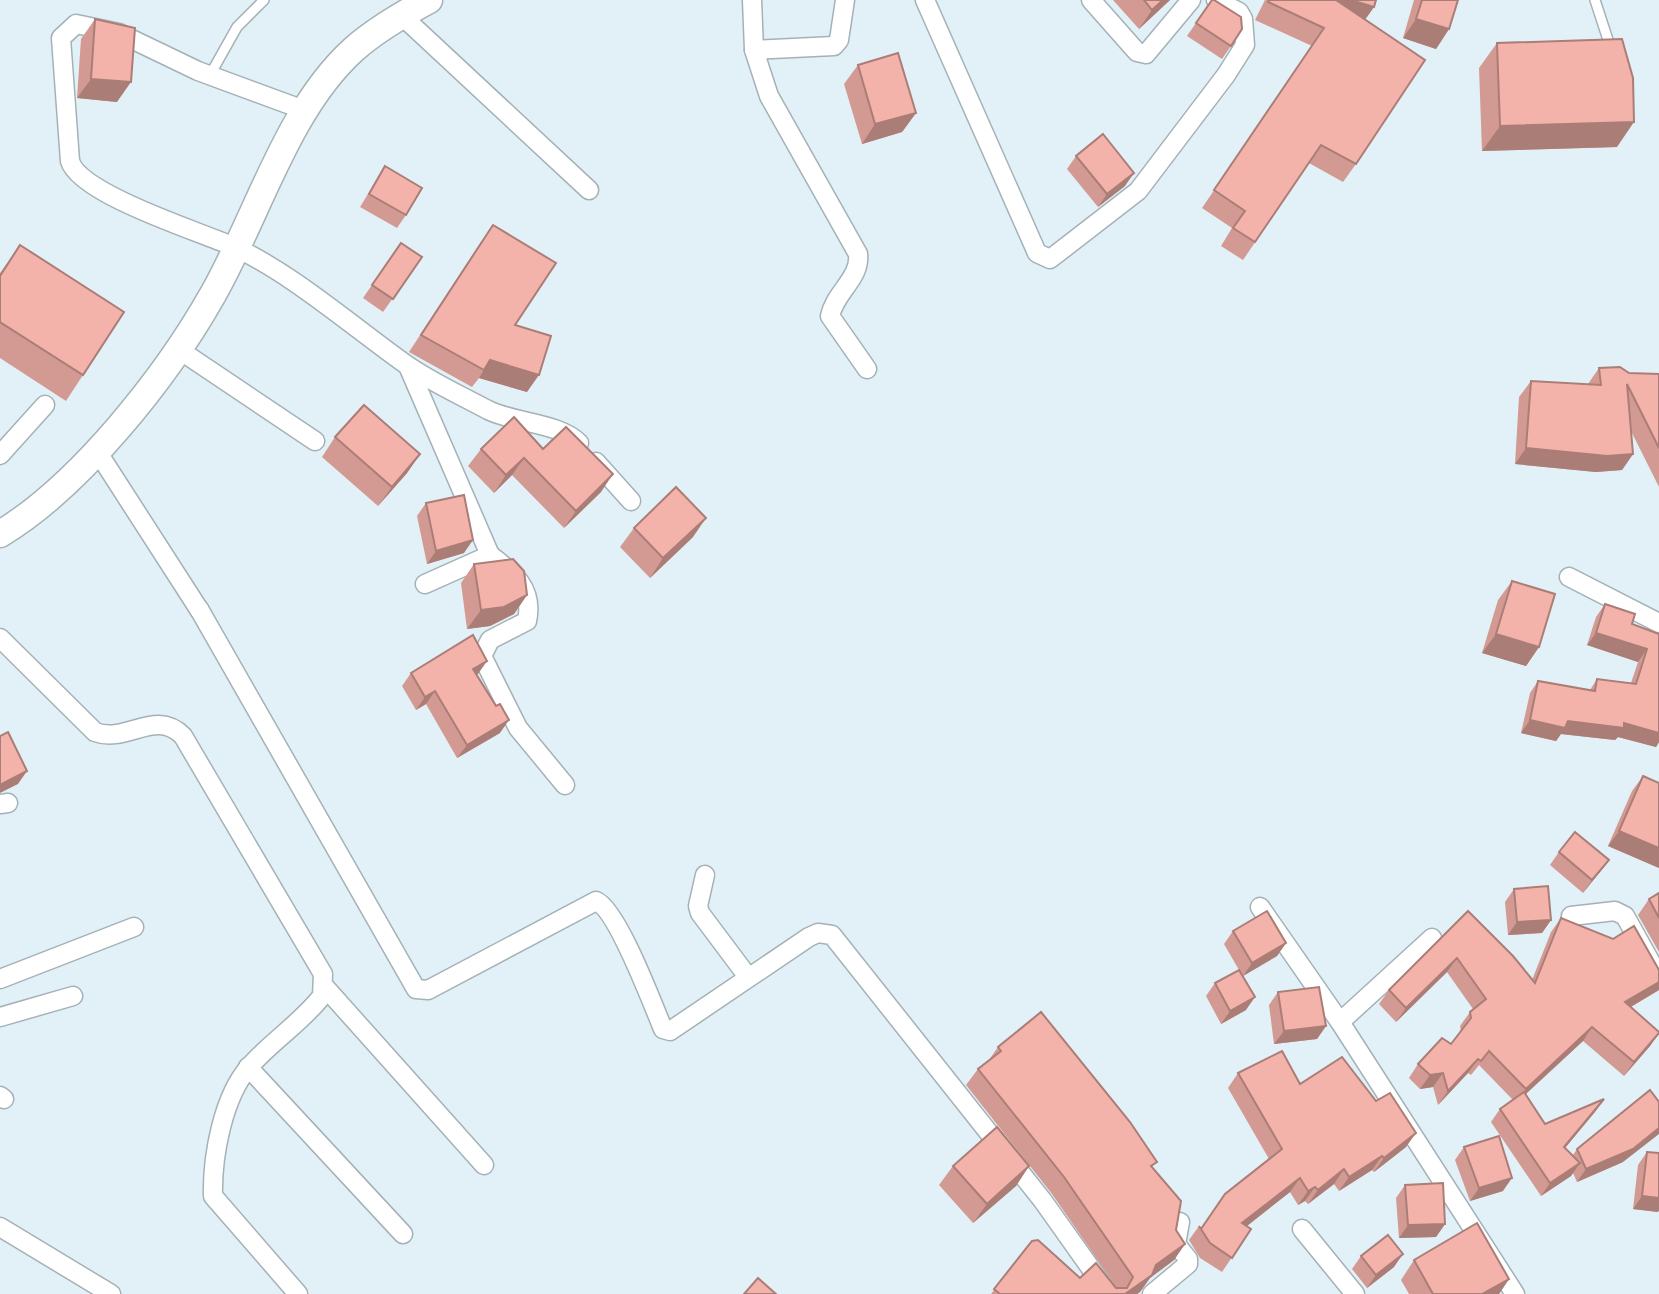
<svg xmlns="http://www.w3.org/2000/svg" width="1659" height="1294" font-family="Manrope,sans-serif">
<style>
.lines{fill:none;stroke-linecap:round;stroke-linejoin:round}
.lane-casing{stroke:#a4b2b7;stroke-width:12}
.street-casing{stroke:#a4b2b7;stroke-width:21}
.secondary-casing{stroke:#a4b2b7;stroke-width:29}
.lane{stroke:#fff;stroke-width:9}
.street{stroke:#fff;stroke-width:18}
.secondary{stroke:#fff;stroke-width:26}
.wall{fill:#d29a92}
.shaded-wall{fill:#ab7d77}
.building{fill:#f4b3aa;stroke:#ab7d77;stroke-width:2}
</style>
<rect width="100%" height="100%" fill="#e2f1f7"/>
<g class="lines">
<defs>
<g id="lane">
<path d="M1595,0l16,49"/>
<path d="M210,75l27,-48 27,-27"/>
</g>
<g id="street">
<path d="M752,0l2,50 15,46 89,158c3,24 -23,38 -28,62l37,53"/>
<path d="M925,0l112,253 13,6 88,-68 88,-116 19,-30 -2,-26 -4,-7 -23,-12"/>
<path d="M1091,0l46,52 9,2 45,-54"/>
<path d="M401,15l188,175"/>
<path d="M754,50l80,-4 5,-6 6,-40"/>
<path d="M304,110l-106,-39 -79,-38 -43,-9 -15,14 9,123c9,32 124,69 157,83 57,23 125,82 177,119 25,18 56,32 84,47 26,13 72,13 91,33"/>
<path d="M178,349l137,92"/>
<path d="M408,366l82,189 -65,29"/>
<path d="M97,451l103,160"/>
<path d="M0,455l45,-50"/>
<path d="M596,462l35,39"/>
<path d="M490,555c24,18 44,34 37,66l-37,19 -8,16 36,72 47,57"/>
<path d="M1569,577l90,46"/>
<path d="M199,609l217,380 12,1 168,-89c21,8 57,104 67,128l7,2 139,-94 9,-4 14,2 211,266 66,93"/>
<path d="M0,638l95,94c32,12 60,-24 88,4l140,238 -1,22c-20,26 -50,45 -72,70 -27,30 -38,90 -37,130l85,98"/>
<path d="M0,804l8,-1"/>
<path d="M705,875l-7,31 2,7 48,64"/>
<path d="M1260,907l80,115 175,272"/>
<path d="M1571,916l44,-5 10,5 34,61"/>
<path d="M0,979l134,-52"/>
<path d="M324,986l160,179"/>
<path d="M0,1017l73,-21"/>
<path d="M1340,1022l92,-84"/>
<path d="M248,1067l155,167"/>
<path d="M0,1096l4,3"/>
<path d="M0,1227l111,67"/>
<path d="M1302,1229l53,65"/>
<path d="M1152,1294l36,-30v-5l-12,-15 4,-22"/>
</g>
<path id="secondary" d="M0,534c80,-48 166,-157 212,-238 45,-78 74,-185 141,-246 22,-20 50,-36 76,-50"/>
</defs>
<use href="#lane" class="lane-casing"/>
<use href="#street" class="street-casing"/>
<use href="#secondary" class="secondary-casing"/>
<use href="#lane" class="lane"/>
<use href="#street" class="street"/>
<use href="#secondary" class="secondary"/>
</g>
<g class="wall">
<path d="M1113,0h57l-31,29z"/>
<path d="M1212,0l19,46 -9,13 -35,-23z"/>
<path d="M1265,0h111l-2,7 -9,13 -9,144 -13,18 -34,-19 -66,97 -22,-14 11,-18 -30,-20 110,-162 -57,-26z"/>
<path d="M1414,0h44l-9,29 -13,20 -33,-11z"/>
<path d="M95,19l22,83 -40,-4 4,-59z"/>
<path d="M1497,43l120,104 -135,4 -3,-83z"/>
<path d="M858,65l58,48 -14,19 -40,12 -18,-60z"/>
<path d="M1076,156l49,30 -27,21 -31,-38z"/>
<path d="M385,166l21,49 -9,13 -37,-21z"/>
<path d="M481,242l34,83 12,67 -48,-14 -7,9 -63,-35z"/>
<path d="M401,243l21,14 -39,55 -20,-14z"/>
<path d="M20,245l63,130 -17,26 -66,-43v-85z"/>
<path d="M1599,368l30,5 30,1v113l-28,-56 2,23 -11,16 -26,2 -81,-8 4,-67 12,-16 57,3z"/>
<path d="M335,437l85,17 -13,19 -29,33 -56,-49z"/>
<path d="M481,449h62l58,43 -37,36 -52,-53 -18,18 -26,-27z"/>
<path d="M426,503l38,50 -37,11 -10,-48z"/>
<path d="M634,528l59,9 -43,41 -30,-31z"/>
<path d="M474,564l53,31 -13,19 -24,12 -23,3 -6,-46z"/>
<path d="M1512,581l27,66 -13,19 -44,-13 16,-53z"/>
<path d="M1605,604l27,20 27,10v108l-3,5 -38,-10 -3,3 -54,-6 -5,7 -35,-8 9,-40 8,-12 52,9 7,-11 34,4 7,-21 -51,-17 9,-28z"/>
<path d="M411,673l67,1h-1l23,59 -43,25 -31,-54 -10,6 -14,-24z"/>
<path d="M1643,776l15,7 1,-2v87l-51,-22 24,-55z"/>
<path d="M1559,852l50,8 -26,33 -33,-28z"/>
<path d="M1514,889l37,31 -9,13 -34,2 -3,-33z"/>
<path d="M1659,893v59l-21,-37 11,-16z"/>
<path d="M1468,911l64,69 19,-48 10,-14 98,72 -28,17 28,26 -9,13 -26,30 -41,-35 -57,53 19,30 59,-25 -39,49 8,7 4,-6 46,13 -46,20 -4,-9 -2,3 -30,20 -50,-74 9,-13 13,-9 -34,-35 -8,10 -3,-2 -30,32 -5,-18 -13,2 -11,-11 9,-14 33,-20 10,-13 -1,-5 10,-14 3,-3 -26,-37 -51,50 -17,-18 10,-14z"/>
<path d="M1233,931l53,12 -9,13 -34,20 3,34 -25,14 -15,-28 9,-13 24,-13 -15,-26z"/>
<path d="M1278,992l48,34 -9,13 -43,5 -5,-39z"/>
<path d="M998,1047l154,121 24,62 9,14 -11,16 -24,18 -10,14 -3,2h-146l41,-53 48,37 37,10 -65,-94 -86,-109 12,-16 11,-9z"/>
<path d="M1238,1073l62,11 106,63 -32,25 -2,-2 -33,21 -5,-7 -26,20 -3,-3 -7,4 -8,-13 -44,34 5,3 -29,43 -22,-14 -11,-18 10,-14 2,3 68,-70 -41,-71z"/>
<path d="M1464,1147l39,44 -33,10 -15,-41z"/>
<path d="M1647,1152l12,1v57l-1,2 -25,-3 5,-44z"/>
<path d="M953,1166h76l-13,20 -43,37 -34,-38z"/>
<path d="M1405,1185l40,39 -9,13 -37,1 -3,-40z"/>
<path d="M1361,1256l33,11 -27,21 -15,-19z"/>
<path d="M1414,1260l95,19 -10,15h-90l-8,-14z"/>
</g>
<g class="shaded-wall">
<path d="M1163,0h7l-31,29 13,-19z"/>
<path d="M1317,0h34l23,7 -13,18z"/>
<path d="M1416,19l33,10 -13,20 -33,-11z"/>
<path d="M91,79l40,3 -14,20 -40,-4z"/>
<path d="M916,113l-14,19 -40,12 13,-20z"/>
<path d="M1634,122l-17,25 -135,4 18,-25z"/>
<path d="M1134,173l-9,13 -27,21 9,-13z"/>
<path d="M490,360l49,15 -12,17 -48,-14z"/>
<path d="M1526,448l107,6 -11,16 -26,2 -81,-8z"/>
<path d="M420,454l-13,19 -29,33 14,-19z"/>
<path d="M524,458l-12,17 -18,18 12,-18z"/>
<path d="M613,474l-12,18 -37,36 12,-17z"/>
<path d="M706,518l-13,19 -43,41 13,-20z"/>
<path d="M473,540l-9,13 -37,11 9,-13z"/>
<path d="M527,595l-13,19 -24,12 -23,3 14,-19z"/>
<path d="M1596,633l51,16 -9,13 -51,-17z"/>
<path d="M1496,634l43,13 -13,19 -44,-13z"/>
<path d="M487,661l-9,13 -14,8 9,-13z"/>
<path d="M435,691l-9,13 -10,6 9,-13z"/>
<path d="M509,720l-9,13 -43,25 10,-13z"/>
<path d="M1530,720l94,3 35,10v9l-3,5 -38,-10 -3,3 -54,-6 -5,7 -35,-8z"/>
<path d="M27,771l-9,13 -18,9v-8z"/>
<path d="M1619,831l40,17v20l-51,-22z"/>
<path d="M1609,860l-10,13 -16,20 9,-13z"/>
<path d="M1551,920l-9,13 -34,2 9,-13z"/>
<path d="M1286,943l-9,13 -34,20 9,-13z"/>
<path d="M1457,958l-10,14 -51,50 10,-14z"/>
<path d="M1659,982v8l-44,26 10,-14z"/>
<path d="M1255,997l-9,13 -25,14 9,-13z"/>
<path d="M1326,1026l-9,13 -43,5 10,-13z"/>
<path d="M1592,1027l-9,14 -67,62 10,-14z"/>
<path d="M1659,1033l-9,13 -26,30 10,-14z"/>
<path d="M1478,1059l-10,14 -30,32 10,-14z"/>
<path d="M1443,1073l-10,14 -13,2 10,-14z"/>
<path d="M1604,1099l-9,13 -40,48 9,-13z"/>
<path d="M1659,1128v6l-36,28 -46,20 9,-13z"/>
<path d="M1416,1133l-10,14 -32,25 10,-14z"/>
<path d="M1382,1156l-10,14 -33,21 10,-14z"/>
<path d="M1580,1163l-9,13 -30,20 9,-13z"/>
<path d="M1029,1166l-13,20 -43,37 14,-19z"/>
<path d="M1344,1169l-10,15 -26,20 10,-14z"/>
<path d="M1300,1178l-10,14 -58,46 10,-15z"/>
<path d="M1512,1178l-9,13 -33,10 9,-13z"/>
<path d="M1315,1187l-10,14 -7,4 10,-14z"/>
<path d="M1642,1196l17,2v12l-1,2 -25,-3z"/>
<path d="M1445,1224l-9,13 -37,1 9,-13z"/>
<path d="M1185,1244l-11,16 -24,18 -10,14 -3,2h-12l31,-29z"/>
<path d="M1403,1254l-9,13 -27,21 9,-13z"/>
<path d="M1509,1279l-10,15h-17z"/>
</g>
<g class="building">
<path d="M1144,0h19l-11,10z"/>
<path d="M1212,0h2l27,17 1,12 -11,17 -35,-23z"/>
<path d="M1269,0h67l89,60 -69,104 -35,-19 -66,97 -22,-14 12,-17 -31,-21 110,-162 -56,-26z"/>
<path d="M1351,0h25l-2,7z"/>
<path d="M1422,0h36l-9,29 -33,-10z"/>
<path d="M95,19l40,9 -4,54 -40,-3z"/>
<path d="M1622,39l11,39 1,44 -134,4 -3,-83z"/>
<path d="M898,53l18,60 -41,11 -17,-59z"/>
<path d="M1103,134l31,39 -27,21 -31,-38z"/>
<path d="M385,166l37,22 -16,27 -37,-21z"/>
<path d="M493,225l63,38 -41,62 36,11 -12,39 -49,-15 -6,10 -63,-35z"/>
<path d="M401,243l21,14 -29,42 -21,-14z"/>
<path d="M20,245l104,67 -41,63 -83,-53v-46z"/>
<path d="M1620,367l9,6 30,1v74l-32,-64 6,70 -26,2 -81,-8 5,-67 70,4 -2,-17z"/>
<path d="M364,405l56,49 -28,33 -57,-50z"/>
<path d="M514,417l29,32 23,-22 47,47 -37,37 -52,-53 -18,17 -25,-26z"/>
<path d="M676,487l30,31 -43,40 -29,-30z"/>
<path d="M464,495l9,45 -37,11 -10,-48z"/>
<path d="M513,559l11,12 3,24 -23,12 -23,3 -7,-46z"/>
<path d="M1512,581l43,13 -16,53 -43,-13z"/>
<path d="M1605,604l30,10 -3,10 27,10v99l-35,-10v5l-56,-7 -3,7 -35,-8 8,-39 57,10 2,-12 39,5 11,-35 -51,-16z"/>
<path d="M473,635l14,26 -14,8 23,37 4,-2 9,16 -42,25 -32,-54 -10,6 -14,-24z"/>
<path d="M8,732l19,39 -27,14v-49z"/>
<path d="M1643,776l16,7v65l-40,-17z"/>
<path d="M1575,832l34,28 -17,20 -33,-28z"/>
<path d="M1548,886l3,34 -34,2 -3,-33z"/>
<path d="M1659,893v25l-10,-19z"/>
<path d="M1267,911l19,32 -34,20 -19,-32z"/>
<path d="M1468,911l45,45 22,27 26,-65 52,21 21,-13 25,44v12l-34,20 34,30v1l-25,29 -42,-35 -66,62 -37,-38 -8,10 -3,-2 -30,32 -5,-18 -13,2 -12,-11 24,-26 9,6 20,-26 -1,-6 16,-13 -29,-41 -51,50 -17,-18z"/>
<path d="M1239,970l16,27 -25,14 -15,-28z"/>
<path d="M1319,987l7,39 -42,5 -6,-39z"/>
<path d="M1041,1012l89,110 27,40 -6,4 30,35 -5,29 9,14 -29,21 -4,10 -27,19h-125l-6,-5 38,-48 6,-1 42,38 16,-15 20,25h11l6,-11 -69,-100 -86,-108 23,-18 -3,-4z"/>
<path d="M1282,1051l18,33 42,-27 34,44 14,-8 26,40 -32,25 -2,-2 -33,21 -5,-8 -26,21 -3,-3 -7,4 -8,-13 -58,45 9,6 -19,29 -22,-15 -11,-17 2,3 24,-35 57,-45 -44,-76z"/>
<path d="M1650,1090l9,12v26l-26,21 -47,20 -9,-20z"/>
<path d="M1524,1092l21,32 59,-25 -40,48 16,16 -30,20 -50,-74z"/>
<path d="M997,1127l32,39 -42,38 -34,-38z"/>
<path d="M1499,1136l13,42 -33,10 -15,-41z"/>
<path d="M1647,1152l12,1v45l-17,-2z"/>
<path d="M1443,1183l2,41 -37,1 -3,-40z"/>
<path d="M1477,1223l32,56 -27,15h-49l-19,-34z"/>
<path d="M1388,1235l15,19 -27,21 -15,-19z"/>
<path d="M758,1278l18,16h-32z"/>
</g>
</svg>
